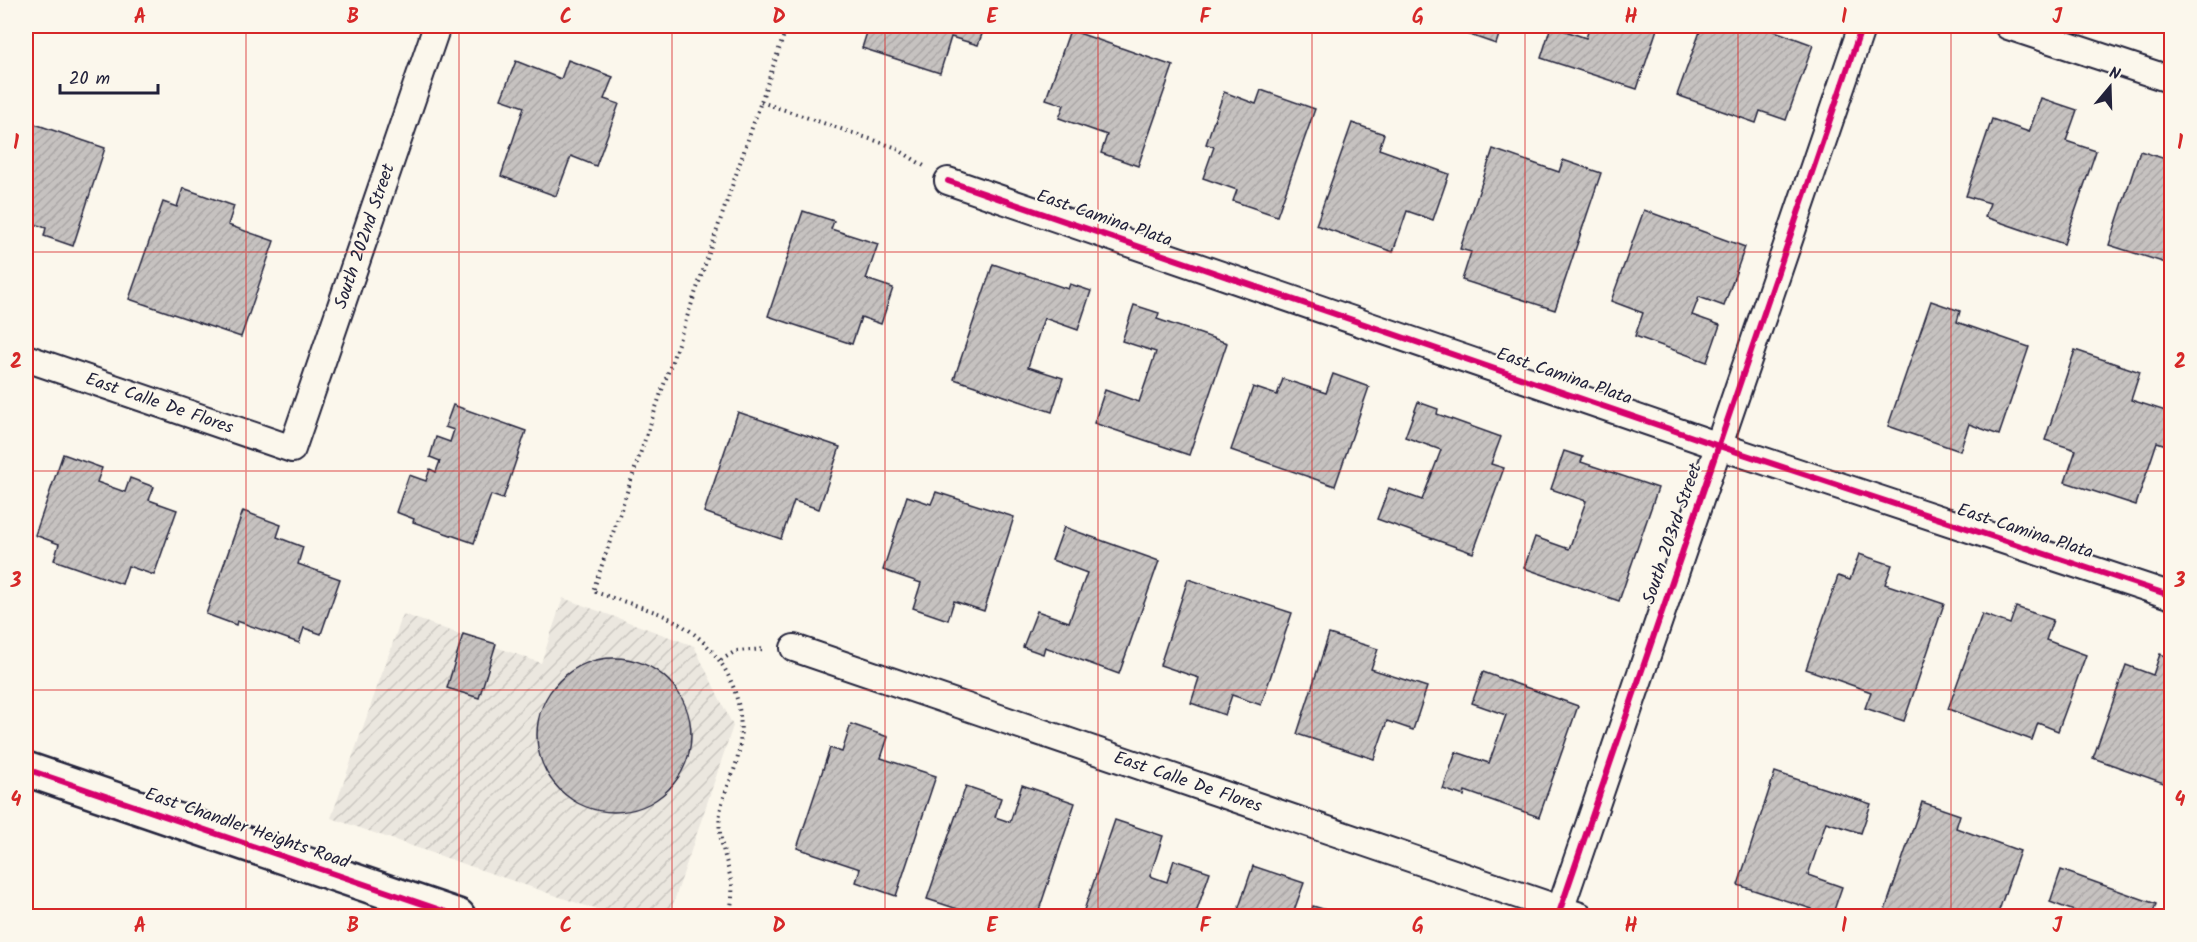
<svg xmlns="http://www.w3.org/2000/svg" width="2197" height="942" font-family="Kalam,sans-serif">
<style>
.industrial{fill:url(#industrial-furrows)}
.building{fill:url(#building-hatch);stroke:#22223b;stroke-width:1.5}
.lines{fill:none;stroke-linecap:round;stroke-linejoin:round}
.street-casing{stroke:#22223b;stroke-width:30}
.secondary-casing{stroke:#22223b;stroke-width:38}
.path{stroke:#22223b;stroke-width:4;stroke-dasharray:1.5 4.5;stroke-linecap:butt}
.street{stroke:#fbf7ec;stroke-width:26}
.secondary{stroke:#fbf7ec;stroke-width:33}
.cycleway-casing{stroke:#fbf7ec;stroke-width:10}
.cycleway{stroke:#d6006c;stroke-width:6}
.grid{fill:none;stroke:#d62828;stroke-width:1.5;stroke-opacity:0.55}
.labels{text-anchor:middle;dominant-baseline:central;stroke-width:4.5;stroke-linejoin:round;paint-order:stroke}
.street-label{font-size:18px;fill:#22223b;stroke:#fbf7ec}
.neatline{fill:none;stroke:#d62828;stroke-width:2}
.grid-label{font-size:20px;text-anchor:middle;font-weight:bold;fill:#d62828}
</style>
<defs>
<pattern id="industrial-furrows" width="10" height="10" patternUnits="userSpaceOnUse" patternTransform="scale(1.5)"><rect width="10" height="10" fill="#ebe7df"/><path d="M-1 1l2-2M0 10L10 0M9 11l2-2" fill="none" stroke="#c9c6c0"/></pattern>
<pattern id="building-hatch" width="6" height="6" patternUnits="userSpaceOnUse" patternTransform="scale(1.5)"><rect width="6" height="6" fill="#c6c2c0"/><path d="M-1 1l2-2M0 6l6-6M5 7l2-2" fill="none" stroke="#aaa6a6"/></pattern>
</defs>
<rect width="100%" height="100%" fill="#fbf7ec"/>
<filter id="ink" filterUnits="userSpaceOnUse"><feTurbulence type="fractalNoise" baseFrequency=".0167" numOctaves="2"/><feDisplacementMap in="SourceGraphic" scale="12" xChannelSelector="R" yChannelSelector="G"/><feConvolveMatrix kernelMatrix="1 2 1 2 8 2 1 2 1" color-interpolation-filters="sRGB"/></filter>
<g filter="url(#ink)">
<path class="industrial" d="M563,598l131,48 39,80 -64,190h-54l-284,-98 72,-204 138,49z"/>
<g class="building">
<path d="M869,26h116l-7,19 -27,-8 -11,36 -78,-25z"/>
<path d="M1469,26h33l-6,18 -29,-10z"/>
<path d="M1551,26l35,12 4,-12h68l-21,63 -96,-31z"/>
<path d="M1702,26h72l-2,4 41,15 -27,75 -26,-9 -4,12 -79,-28z"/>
<path d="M1070,30l103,36 -35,100 -37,-13 6,-18 -48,-17 5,-13 -18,-6z"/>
<path d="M568,60l45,17 -9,22 15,5 -23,62 -25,-10 -15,40 -55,-20 23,-69 -23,-8 15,-38 45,18z"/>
<path d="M1261,90l54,19 -38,107 -44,-15 4,-11 -34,-12 11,-31 -8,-3 18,-52 32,12z"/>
<path d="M2041,98l36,12 -11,31 30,10 -32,93 -79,-27 5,-14 -24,-7 26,-77 37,13z"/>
<path d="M26,121l79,27 -32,98 -29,-10 2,-8 -20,-7z"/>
<path d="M1352,123l32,11 -5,15 70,25 -16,46 -26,-9 -14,41 -77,-27z"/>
<path d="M1493,149l66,23 4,-12 38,13 -46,137 -93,-30 9,-28 -11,-3z"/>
<path d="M2140,151l32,10v104l-63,-20z"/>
<path d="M183,188l51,18 -6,19 46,16 -33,96 -112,-38 34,-97 14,5z"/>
<path d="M1644,210l101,37 -21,59 -25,-9 -7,18 28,10 -13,37 -72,-26 8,-23 -32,-12z"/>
<path d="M803,211l31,10 -3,8 47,15 -12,35 27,9 -12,36 -20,-7 -9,27 -84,-28z"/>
<path d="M993,264l75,25 2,-5 21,7 -13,39 -34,-12 -16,49 35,11 -11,34 -98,-33z"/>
<path d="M1931,301l29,10 -3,11 72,25 -30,88 -30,-11 -9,27 -72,-25z"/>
<path d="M1134,305l25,8 -2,6 70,24 -38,112 -95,-32 11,-33 34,12 17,-50 -34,-11z"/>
<path d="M2075,350l65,22 -9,28 41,13v26l-3,7 -12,-4 -21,63 -71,-23 11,-32 -31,-10z"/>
<path d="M1333,374l36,13 -34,99 -104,-36 22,-63 24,8 6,-16 43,14z"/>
<path d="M1418,402l20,7 -1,5 64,23 -10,27 13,4 -31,85 -96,-34 12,-31 33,12 19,-50 -36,-13z"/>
<path d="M453,405l73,26 -23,68 -12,-4 -17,48 -61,-21 1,-3 -18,-7 13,-37 17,6 4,-12 6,3 4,-11 -10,-4 6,-20 14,5 4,-12 -9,-3z"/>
<path d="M738,412l102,35 -21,62 -25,-8 -13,38 -77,-27z"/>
<path d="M1564,451l19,6 -2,5 77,26 -39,113 -95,-33 11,-31 34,12 17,-48 -35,-12z"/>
<path d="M63,454l39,14 -5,14 28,10 5,-14 24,9 -5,13 28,10 -23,65 -26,-9 -6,18 -68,-24 5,-16 -24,-9z"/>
<path d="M936,492l78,25 -30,94 -30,-10 -6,19 -35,-12 8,-25 -38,-13 24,-74 24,8z"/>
<path d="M243,511l38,14 -4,12 26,10 -5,17 42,15 -19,55 -17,-6 -5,15 -62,-22 -1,4 -30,-11z"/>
<path d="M1064,527l95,34 -40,113 -74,-27 -2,7 -20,-7 14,-36 32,11 18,-49 -35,-13z"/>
<path d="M1859,554l33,11 -7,19 59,20 -40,117 -39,-13 6,-16 -65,-23 32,-93 12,4z"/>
<path d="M1188,579l104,34 -31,92 -29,-10 -7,20 -34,-12 8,-25 -39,-13z"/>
<path d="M2016,607l37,13 -7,20 40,15 -28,76 -20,-8 -6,17 -84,-31 34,-95 28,10z"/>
<path d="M463,634l33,10 -17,54 -32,-10z"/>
<path d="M1329,634l49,15 -7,20 56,18 -14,43 -26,-9 -13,38 -77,-25z"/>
<path d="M2160,654l12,4v128l-79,-28 33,-93 27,10z"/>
<circle cx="614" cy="735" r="77"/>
<path d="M1483,672l95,34 -39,111 -74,-26 -1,5 -21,-7 13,-37 33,11 17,-48 -34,-12z"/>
<path d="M851,724l37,13 -7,21 55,18 -40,120 -40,-14 4,-13 -63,-21 33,-100 12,4z"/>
<path d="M1775,772l96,32 -10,29 -35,-11 -18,53 34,12 -10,29h-23l3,-7 -74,-24z"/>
<path d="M1022,785l53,18 -38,113h-58l-52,-17 39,-113 35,12 -6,19 15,5z"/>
<path d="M1922,802l38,13 -4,13 64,23 -23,65h-114z"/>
<path d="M1115,820l48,16 -13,40 17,6 7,-22 36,12 -15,44h-113z"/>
<path d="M1253,866l51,17 -12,33h-56z"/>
<path d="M2061,870l95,34 -4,12h-68l1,-1 -35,-13z"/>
<path d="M1313,906l33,10h-36z"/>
</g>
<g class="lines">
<defs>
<g id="street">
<path d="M2008,26l164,54"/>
<path d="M948,181l771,265 453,150"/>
<path id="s1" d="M26,358l266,91 145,-423"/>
<path id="s2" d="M794,648l786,268"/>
<path d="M1558,916l304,-890"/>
</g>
<path id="secondary" d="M26,769l432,147"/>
</defs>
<use href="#street" class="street-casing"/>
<use href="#secondary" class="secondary-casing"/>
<g class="path">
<path d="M761,102l133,45 30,19"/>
<path d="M721,660l15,-9 30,-2"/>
<path d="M730,916c1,-11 4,-25 1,-36 -5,-23 -14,-44 -11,-67 3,-21 16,-41 19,-62 10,-62 -23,-114 -81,-138 -21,-8 -44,-14 -65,-22l194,-565"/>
</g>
<use href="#street" class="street"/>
<use href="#secondary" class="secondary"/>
<defs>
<g id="cycleway">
<path d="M948,181l771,265 453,150"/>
<path d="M26,769l432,147"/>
<path d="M1558,916l304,-890"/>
</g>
</defs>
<use href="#cycleway" class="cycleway-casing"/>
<use href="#cycleway" class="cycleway"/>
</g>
</g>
<path class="grid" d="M246,26v890M459,26v890M672,26v890M885,26v890M1098,26v890M1312,26v890M1525,26v890M1738,26v890M1951,26v890M26,252h2146M26,471h2146M26,690h2146"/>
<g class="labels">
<g class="street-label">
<text transform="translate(1104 219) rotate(19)">East Camina Plata</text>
<text stroke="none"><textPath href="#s1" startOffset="506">South 202nd Street</textPath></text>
<text transform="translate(1564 377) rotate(19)">East Camina Plata</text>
<text stroke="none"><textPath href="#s1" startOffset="141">East Calle De Flores</textPath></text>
<text transform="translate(2025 532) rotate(18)">East Camina Plata</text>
<text transform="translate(1673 534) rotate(-71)">South 203rd Street</text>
<text stroke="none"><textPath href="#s2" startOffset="416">East Calle De Flores</textPath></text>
<text transform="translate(247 829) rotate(19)">East Chandler Heights Road</text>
</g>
</g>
<rect width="2197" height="942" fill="none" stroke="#fbf7ec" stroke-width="66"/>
<g transform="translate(2110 87) rotate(19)" stroke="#fbf7ec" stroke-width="4.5" paint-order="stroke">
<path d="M0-4.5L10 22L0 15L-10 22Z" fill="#22223b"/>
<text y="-9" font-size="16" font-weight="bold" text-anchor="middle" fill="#22223b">N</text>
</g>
<path d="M60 84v9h98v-9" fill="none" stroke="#22223b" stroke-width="3"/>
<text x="69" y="84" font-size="18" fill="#22223b" stroke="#fbf7ec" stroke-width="4.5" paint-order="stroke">20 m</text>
<rect x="33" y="33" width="2131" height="876" class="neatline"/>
<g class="grid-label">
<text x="140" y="23">A</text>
<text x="353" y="23">B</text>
<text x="566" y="23">C</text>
<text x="779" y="23">D</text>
<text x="992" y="23">E</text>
<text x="1205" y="23">F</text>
<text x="1418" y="23">G</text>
<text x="1631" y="23">H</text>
<text x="1844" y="23">I</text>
<text x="2057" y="23">J</text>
<text x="16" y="149">1</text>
<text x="2180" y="149">1</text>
<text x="16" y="368">2</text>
<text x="2180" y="368">2</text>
<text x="16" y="587">3</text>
<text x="2180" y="587">3</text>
<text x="16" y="806">4</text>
<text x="2180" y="806">4</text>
<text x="140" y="932">A</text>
<text x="353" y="932">B</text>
<text x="566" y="932">C</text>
<text x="779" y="932">D</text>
<text x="992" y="932">E</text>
<text x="1205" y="932">F</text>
<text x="1418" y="932">G</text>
<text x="1631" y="932">H</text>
<text x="1844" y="932">I</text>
<text x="2057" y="932">J</text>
</g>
</svg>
